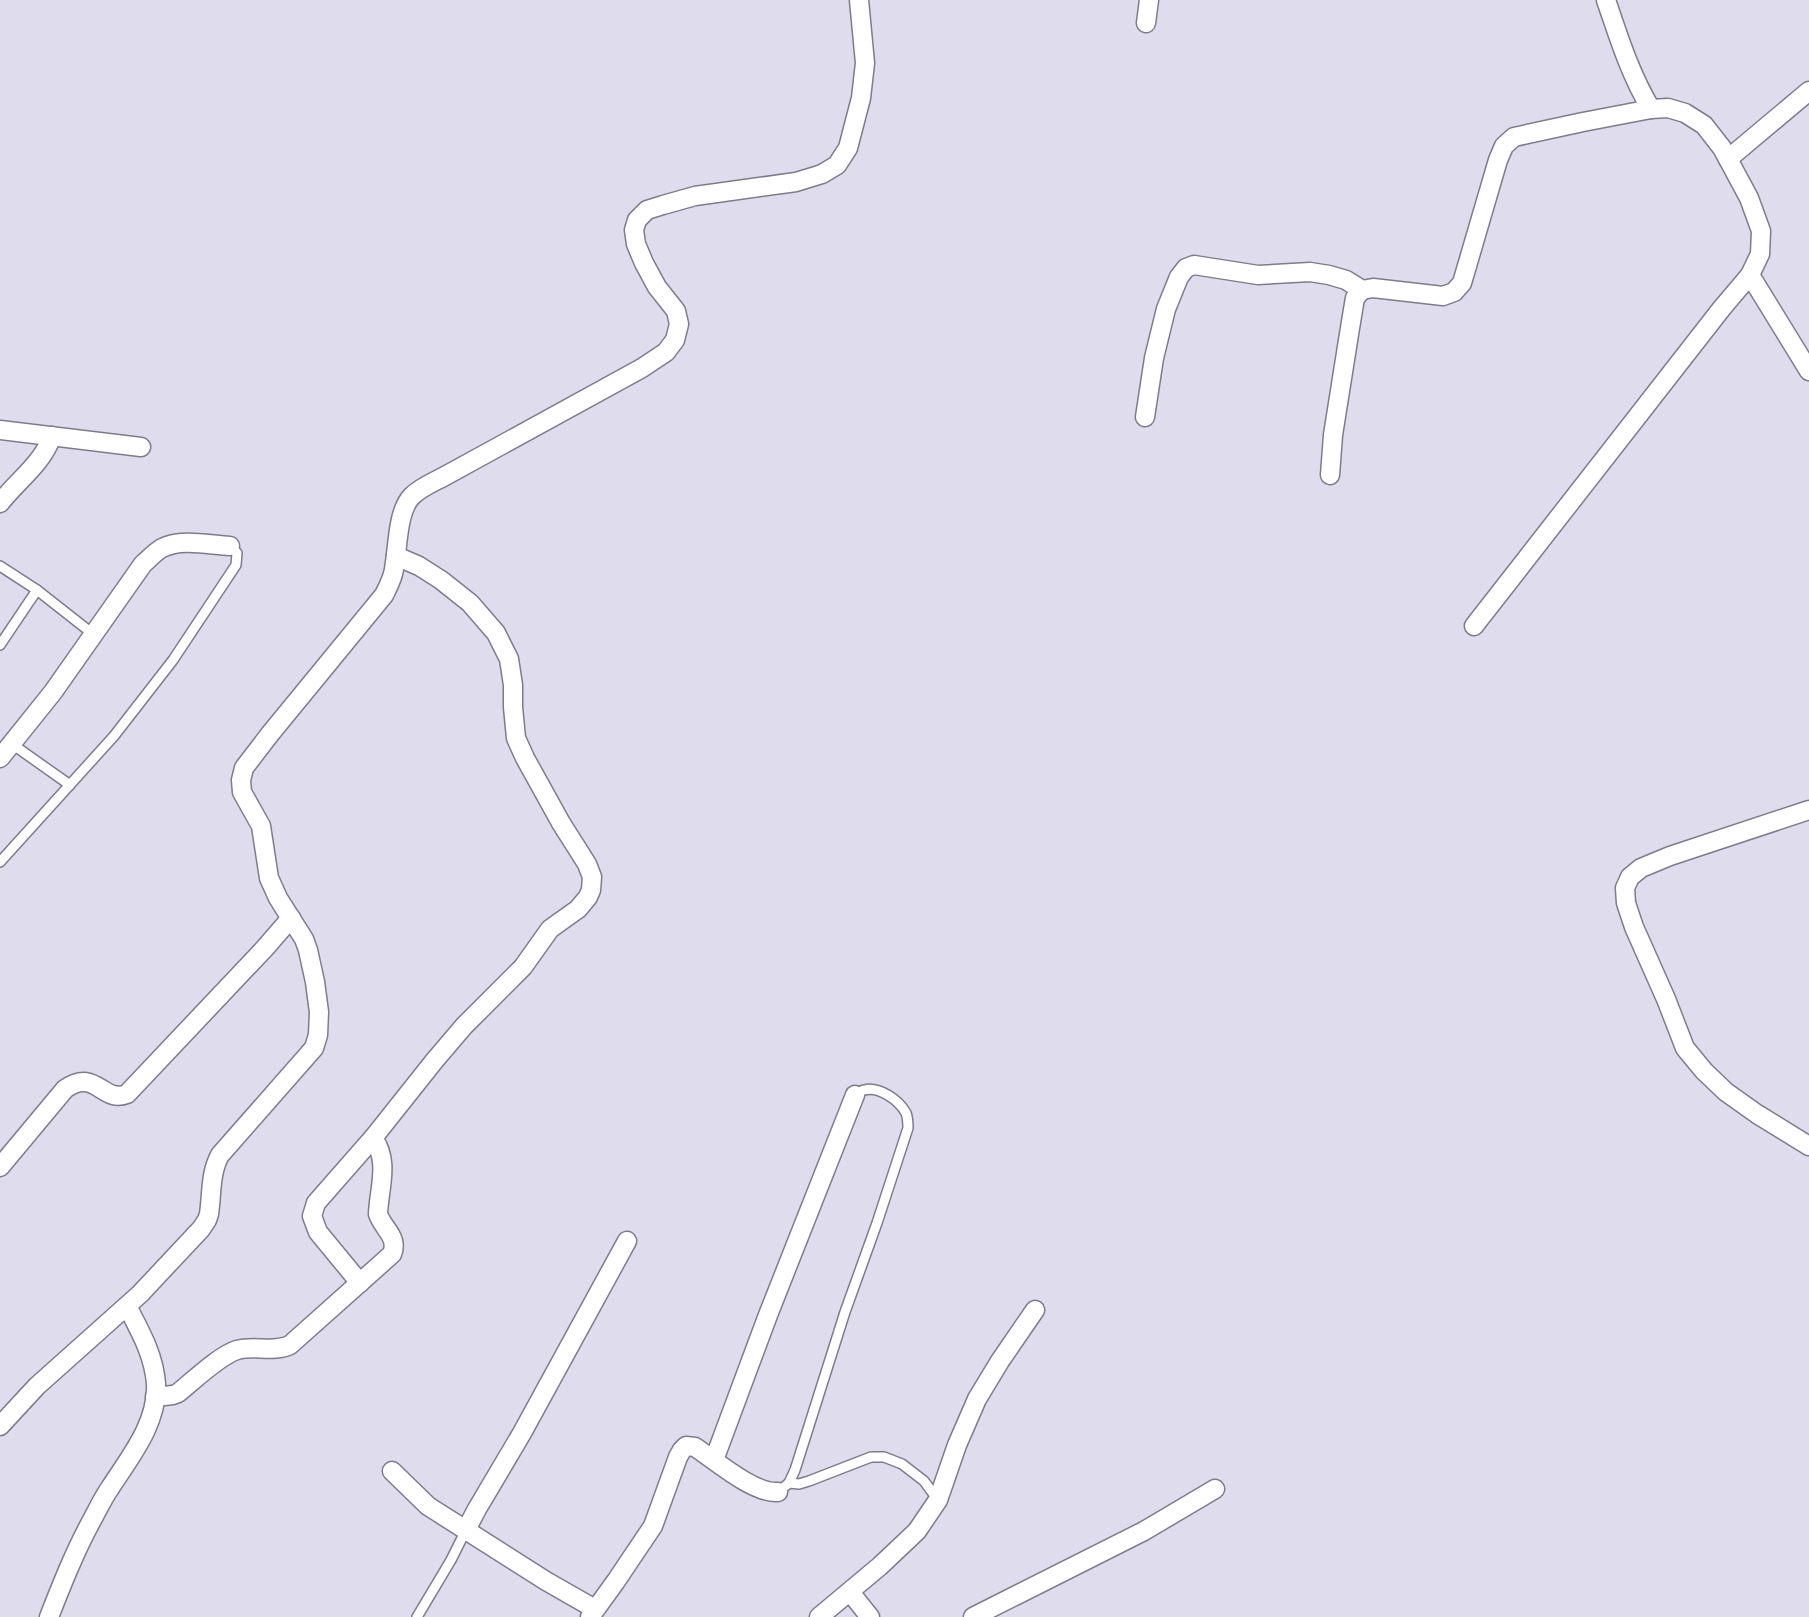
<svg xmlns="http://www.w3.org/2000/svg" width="1809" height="1617" font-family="Ubuntu,sans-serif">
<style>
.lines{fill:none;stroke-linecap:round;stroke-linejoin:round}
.service-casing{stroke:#7e7b8b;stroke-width:12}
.minor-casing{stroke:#7e7b8b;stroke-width:21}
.service{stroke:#fff;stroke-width:9}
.minor{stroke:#fff;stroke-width:18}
</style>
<rect width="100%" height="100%" fill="#dfdcee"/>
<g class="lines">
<defs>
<g id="service">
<path d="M0,566l37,24 56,44"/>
<path d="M0,645l37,-55"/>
<path d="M12,744l58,41"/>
<path d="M0,862l114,-126 59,-76 63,-95 1,-12 -7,-7"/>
<path d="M789,1483l10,1 10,-3 62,-24h13l18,7 22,17 14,19"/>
<path d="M778,1492l11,-9 6,-13 50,-158 32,-89 31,-95c0,-6 0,-10 -2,-15 -7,-13 -27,-27 -42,-23 -3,1 -6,3 -9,5"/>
<path d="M417,1617l34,-57 15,-30"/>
</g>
<g id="minor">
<path d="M1606,0c13,38 24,74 45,109"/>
<path d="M1146,23l3,-23"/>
<path d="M1728,159l81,-68"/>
<path d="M1750,275l59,96"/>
<path d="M1145,417l9,-59 12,-49 13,-32 7,-9 8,-3 64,10 52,-3 19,3 17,5 16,10 11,-2 70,8 11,-4 8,-9 36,-123 6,-14 10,-9 69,-15 68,-13 17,-1 17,5 19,12 18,23 6,11 21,39 12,33 -1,23 -10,21 -28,33 -248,318"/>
<path d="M0,430l141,17"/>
<path d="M1330,475l3,-40 17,-107 5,-30 7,-8"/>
<path d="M0,503c17,-22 43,-40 52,-67"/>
<path d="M0,758l53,-66 90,-128c6,-5 12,-12 19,-16 19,-10 47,-3 68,-2"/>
<path d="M1809,810l-139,46 -29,12 -11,9 -5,11 1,15 8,24 32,72 19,49 19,23 22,21 31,22 52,32"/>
<path d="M0,1167l65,-78c31,-22 37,15 62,5l138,-146 26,-30"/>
<path d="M360,1283l-42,-51 -6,-16 4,-13 57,-65 62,-78 29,-34 59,-59 27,-38 28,-20 10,-12 3,-7 1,-13 -5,-13 -26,-41 -36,-65 -9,-20 -3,-31v-22l-4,-26 -13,-26 -26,-30 -29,-23 -22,-14 -23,-10"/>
<path d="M155,1397l18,-2 5,-2c15,-12 42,-38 59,-43 17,-5 36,3 53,-5l102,-91c7,-17 -9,-25 -14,-40 1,-26 12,-53 -5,-76"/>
<path d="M0,1426l37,-40 103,-92 61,-65 6,-9 2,-6c3,-20 1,-41 11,-59l94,-107 4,-13 1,-23 -4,-30 -7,-32 -4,-11 -26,-41 -9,-20 -8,-52 -19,-34 -1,-12 3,-12 26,-34 114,-139c4,-8 9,-17 10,-26 4,-21 3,-58 18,-73 9,-9 22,-14 33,-20l197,-108 24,-16 9,-12 4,-16 -3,-13 -19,-24 -13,-24 -8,-19 -2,-14 3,-10 10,-10 16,-5 32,-9 101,-14 26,-8 15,-9 11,-17 13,-50 4,-35 -6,-63"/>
<path d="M714,1460l54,-145 87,-220"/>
<path d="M392,1471l36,35 118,75 49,28"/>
<path d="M466,1530l11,-21 45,-76 105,-192"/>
<path d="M850,1592l20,25"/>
<path d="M49,1617c13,-33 26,-66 43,-97 6,-11 11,-22 18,-32 20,-31 48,-65 46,-104 -2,-29 -16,-53 -29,-78"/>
<path d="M590,1617l26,-36 37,-55 25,-69 4,-7 4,-4 9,1c21,14 59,47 83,45"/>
<path d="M819,1617l61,-51 37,-35 21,-31 19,-55 20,-46 23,-38 35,-51"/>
<path d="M973,1617l171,-86 71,-42"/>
</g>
</defs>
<use href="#service" class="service-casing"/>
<use href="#minor" class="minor-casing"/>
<use href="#service" class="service"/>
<use href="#minor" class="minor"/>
</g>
</svg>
